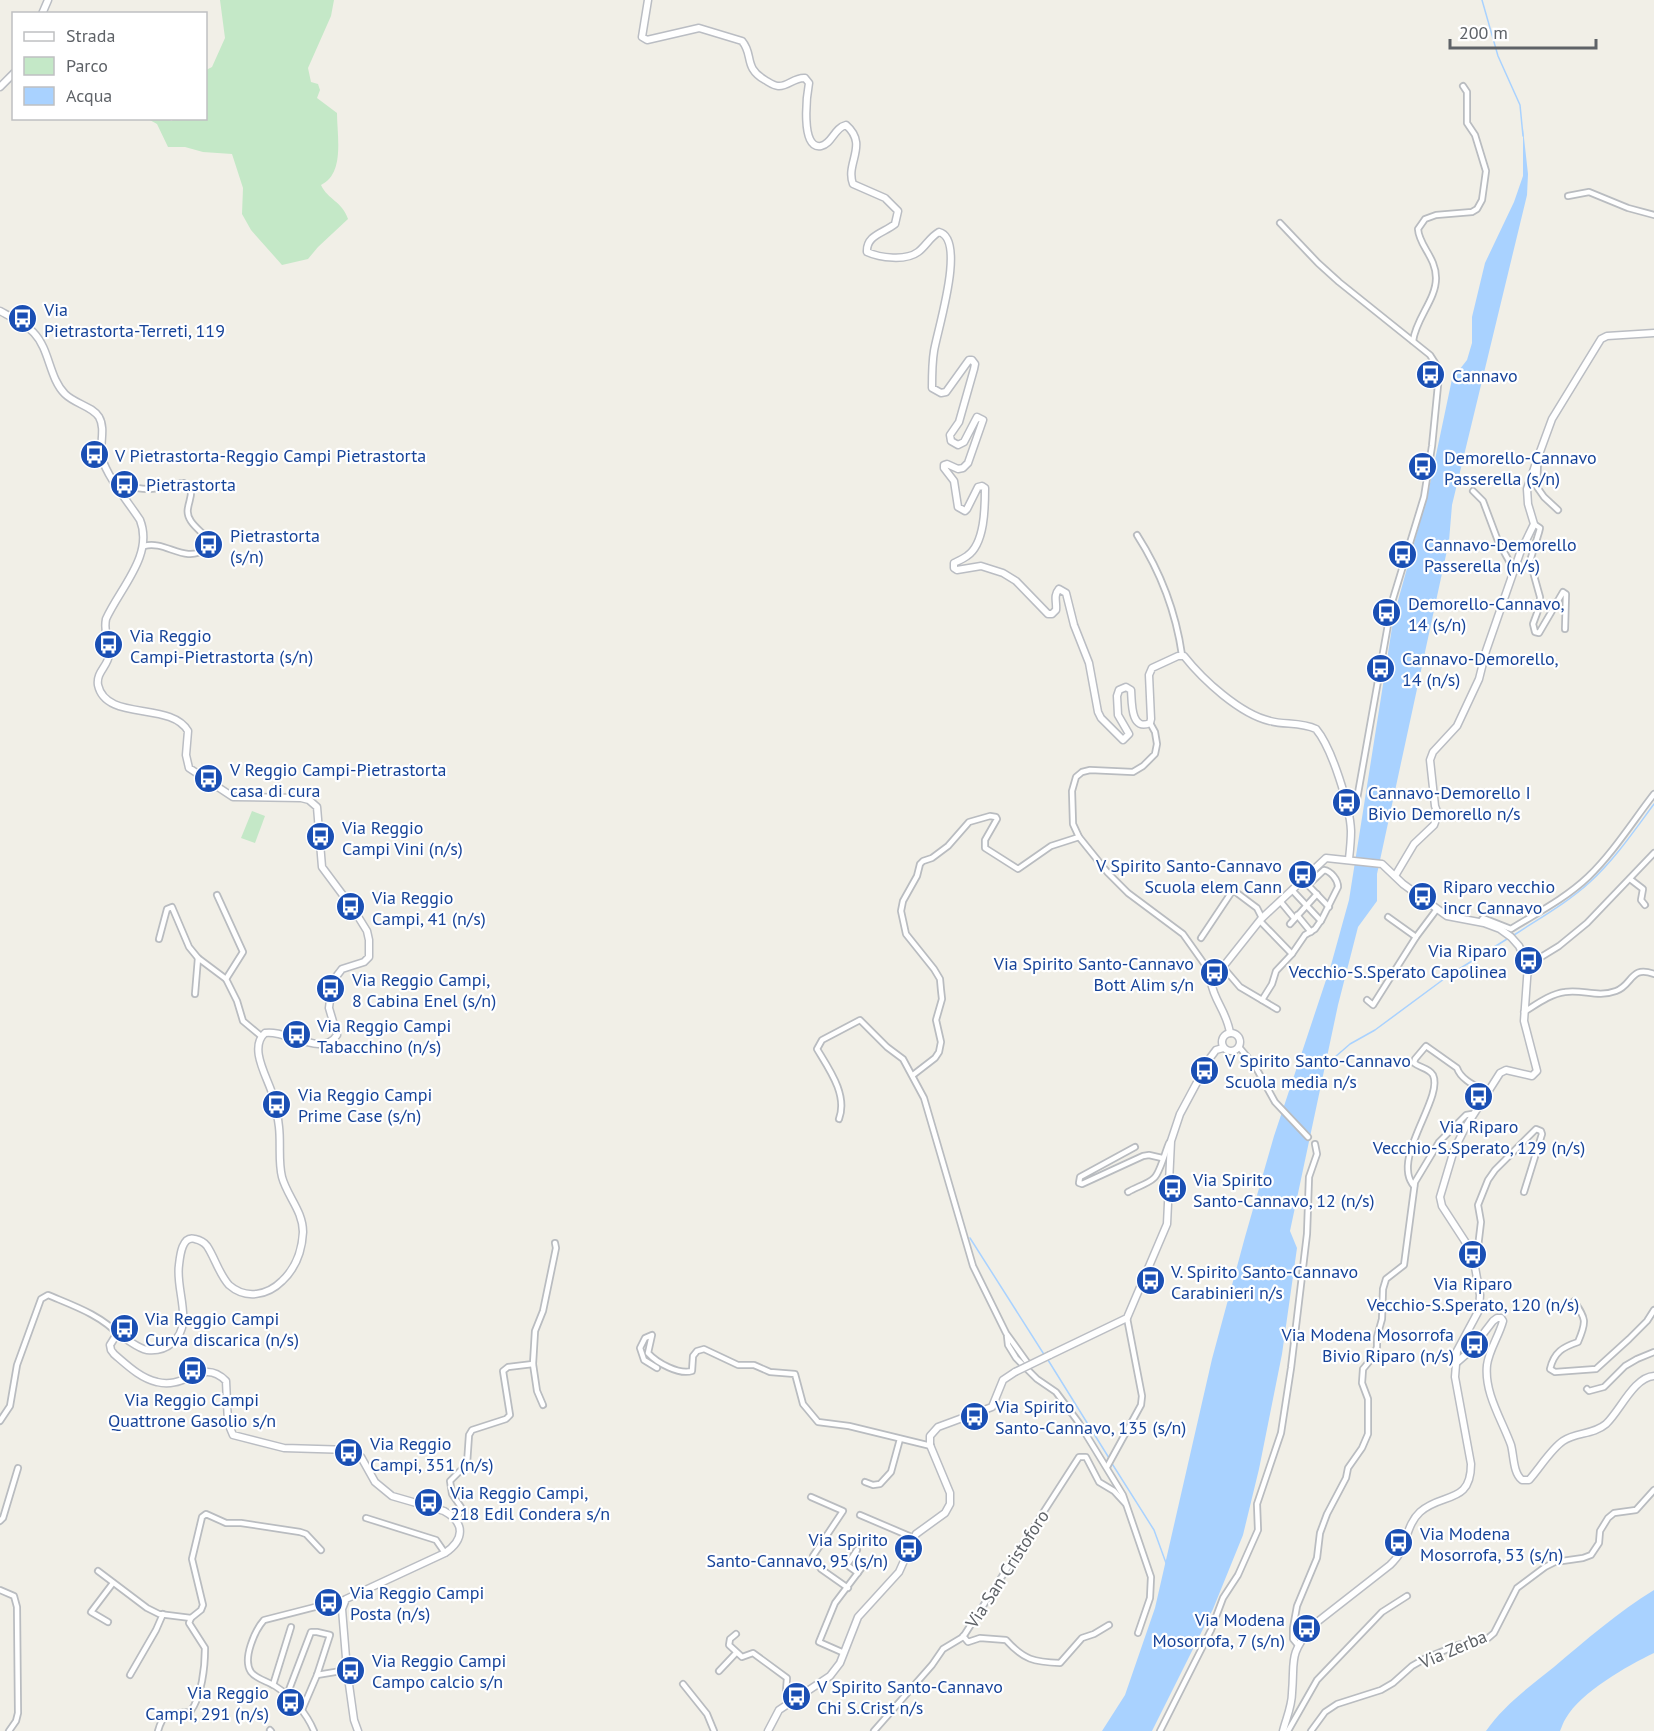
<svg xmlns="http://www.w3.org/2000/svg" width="1654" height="1731" font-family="'PT Sans',sans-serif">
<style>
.green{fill:#c4e8c7}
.water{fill:#a9d2ff}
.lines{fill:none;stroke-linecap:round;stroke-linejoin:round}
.stream{stroke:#a9d2ff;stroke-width:1.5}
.street-casing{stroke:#b9bcc0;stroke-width:8}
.secondary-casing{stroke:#babdc3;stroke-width:9}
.street{stroke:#fff;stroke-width:4.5}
.secondary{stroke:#fff;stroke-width:6}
.secondary-bridge-casing{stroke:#babdc3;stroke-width:9;stroke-linecap:butt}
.secondary-bridge{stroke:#fff;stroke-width:6}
.labels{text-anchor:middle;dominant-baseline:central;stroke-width:4.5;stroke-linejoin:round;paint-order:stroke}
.transit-label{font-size:18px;fill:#164399;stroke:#fff;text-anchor:start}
.street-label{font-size:18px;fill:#5e6267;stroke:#fff}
</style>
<rect width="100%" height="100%" fill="#f1efe7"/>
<g class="green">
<path d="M220,0h114l-3,16 -23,52 3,14 7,2 2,6 -3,8 20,15c0,23 8,61 -16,72 7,15 21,16 27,34l-30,28 -10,12 -26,6 -31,-35 -9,-16 1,-26 -11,-34 -29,-2 -18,-5h-17l-11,-23 -9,-5h19l5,2 1,-2 33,-1v-48l6,-3 13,-29z"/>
<path d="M252,811l13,5 -10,27 -14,-5z"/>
</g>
<g class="water">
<path d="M1523,129l5,45 -1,21 -75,310 -3,36 -72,333v27l-19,26 -20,78 -48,226 7,17 -15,106 -23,115 -16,66 -30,74 -61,122h-50l23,-36 30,-87 57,-249 33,-122 29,-101 57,-171 18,-65 45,-285 34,-122 24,-114 15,-19 5,-17v-26l13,-54 29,-61 9,-26z"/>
<path d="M1654,1590v63c-27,13 -73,39 -88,65 -3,4 -4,9 -6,13h-74c18,-26 43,-44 68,-64 32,-27 64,-55 100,-77z"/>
</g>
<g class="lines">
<g class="stream">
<path d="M1482,0l16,56 22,49 3,31"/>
<path d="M1514,935c26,-17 53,-32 76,-53 25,-23 44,-51 64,-78"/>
<path d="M1327,1064l23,-20 25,-14 73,-54 59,-37"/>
<path d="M970,1238l75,118"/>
<path d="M1048,1360l61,98"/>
<path d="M1111,1462l43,68 12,33"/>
</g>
<defs>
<g id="street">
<path d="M1568,196l21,-4 39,16 26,7"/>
<path d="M1280,223l38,40 21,19 91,73 7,11 2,9 -7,71 -8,51 -32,105 -35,197 -8,18"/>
<path d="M1413,341c3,-23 23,-41 23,-63 0,-21 -17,-32 -18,-49l7,-10 11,-4 36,-3 5,-3 5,-9 4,-29 -11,-36 -8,-12v-31l-4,-6"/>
<path d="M1538,462l-1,25 7,10 14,13"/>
<path d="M120,489c9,-5 19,1 29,0 12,0 23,-5 35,-6l7,6c1,7 -2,12 -3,19 -3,13 12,22 20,31l-2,10c-22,15 -40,-9 -62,-3"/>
<path d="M1473,491l10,10 15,40 16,29"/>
<path d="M1534,524l6,4 -1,4 -9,29 10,36v8l-7,19 2,8 4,1 24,-41 3,2 -1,35"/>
<path d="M1137,535c23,36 39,78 45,120"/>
<path d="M1150,723l5,9 2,12 -2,10 -12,12 -10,6 -43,-2 -8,2 -6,5 -4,14 1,33 6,13 29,36 20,20 55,41 27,38 1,10"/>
<path d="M1630,879l13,10 -2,11 4,5"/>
<path d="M1307,884l22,23"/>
<path d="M1292,890l29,31"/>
<path d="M217,895l26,57 -17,27 11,22 6,20 18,15"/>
<path d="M1280,901l14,17"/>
<path d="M1297,915l14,17"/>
<path d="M1388,917l28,20"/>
<path d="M1260,921l32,33"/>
<path d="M1480,922l3,-4 28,11c26,-16 55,-31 77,-52 25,-24 45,-56 66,-83"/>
<path d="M1290,924l27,-30"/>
<path d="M1201,938l32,-48 24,18 5,10"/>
<path d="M159,939l8,-30 5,-2 17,40 9,11 28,21"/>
<path d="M1528,965l31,-19 28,-23 67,-70"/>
<path d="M1222,966l18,21 22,13"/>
<path d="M195,994l3,-36"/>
<path d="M1367,1000l6,5 43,-68 21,-28"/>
<path d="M1277,1009l-15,-9 10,-16 4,-13 16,-17 13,-19 10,-6 7,-10 16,-32c0,-7 -7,-16 -14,-17l-16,15"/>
<path d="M1524,1012c13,-8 26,-18 41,-20 18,-3 32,6 51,-1 17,-6 14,-26 38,-17"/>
<path d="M1239,1047l16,19 20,36 33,35"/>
<path d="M913,1075l22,-17 4,-6 2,-10 -5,-22 6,-21 -1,-9 -1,-11 -6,-10 -28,-35 -5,-23 2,-10 14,-25 3,-12 3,-3 9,-3 16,-12 21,-24 21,-6 6,1 1,2 -12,21v8l33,21 33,-23 28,-9"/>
<path d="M839,1119c9,-24 -10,-50 -22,-70l5,-9 38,-20 27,27 16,12 21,39 49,168 33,67 23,32"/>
<path d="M1135,1147l-55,30 -1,6 3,1 61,-28 6,-1 13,3"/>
<path d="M1414,1186c-24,-27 30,-88 19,-111 -4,-7 -13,-7 -19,-12l1,-4 11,-13 31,22c4,12 19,18 30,24"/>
<path d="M1128,1192c8,-5 20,-8 26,-14 6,-5 11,-26 15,-35"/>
<path d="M1476,1264l5,-42 -3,-17 10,-25 7,-10 41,-41 5,2 1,3 -18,58"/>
<path d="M1574,1301c12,18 13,20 4,41 -15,5 -24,10 -28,27l5,3 41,-3 33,-30 18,-18 7,-11"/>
<path d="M1007,1336l1,9 8,13 21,21 19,13 23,31 44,72 28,82 -1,21 -12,35"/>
<path d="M533,1364l4,27 6,14"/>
<path d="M657,1368l-13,-8 -4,-12 5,-10 7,-3 -4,18c9,10 31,22 44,18l1,-15 4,-5 7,-2 34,16h16l16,7 25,2 8,30 15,18 31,4 82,20"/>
<path d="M1587,1389l2,2 15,-4 21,-21 12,-7 17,-7"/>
<path d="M0,1421l10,-15 7,-41 24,-66 7,-4c26,11 53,20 72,41"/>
<path d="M1107,1467l34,-62 1,-9 -15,-78"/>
<path d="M865,1482l8,3 7,-1 11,-12 9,-33"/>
<path d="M811,1497l32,14 -30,45 8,13 27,19"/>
<path d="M860,1515l54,23"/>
<path d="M366,1518l70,22 9,13"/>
<path d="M0,1521l3,-3 15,-50"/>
<path d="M457,1521l4,-14 -9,-13 -2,-13 17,-17 2,-29 3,-5 34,-11 4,-4 -7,-44 5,-4 25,-3 2,-33 8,-20 13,-63 -1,-5"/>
<path d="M857,1550l-10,15 11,8"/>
<path d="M98,1571l49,37 12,6 32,4"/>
<path d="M0,1590l14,6 3,11 1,106 -2,8 -7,10"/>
<path d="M108,1622l-17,-10 22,-29"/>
<path d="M736,1634l-6,5 -1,6 13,12 11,-4 34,25 -1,13 8,9"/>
<path d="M963,1636l5,6 12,-4 26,2c18,20 28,22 54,23l22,-25 12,-4 15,-9"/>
<path d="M1298,1645l-5,-6v-11l4,-22 20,-48 3,-25 7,-19 19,-36 2,-10 14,-20 6,-14v-35l-6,-16 1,-14 10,-12 4,-10v-10l5,-18 1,-30 3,-10 18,-14 11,-83 24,-40 27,-27 6,-1"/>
<path d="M844,1653l-25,-11 16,-39 31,-41"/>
<path d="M719,1671l17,-18"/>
<path d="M130,1675l26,-45 7,-16"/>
<path d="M317,1675l30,-5"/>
<path d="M683,1684l24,30 7,17"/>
<path d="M273,1685l18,-58"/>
<path d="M287,1695l24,-63h6l13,3 -13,40 -15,35"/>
<path d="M270,1730l1,1"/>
<path d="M158,1731c6,-22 13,-16 32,-19 12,-15 15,-46 15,-64l-16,-25 2,-5 10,-8 2,-5 -11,-46 10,-42 4,-3 20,9h15l59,9 6,2 15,16"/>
<path d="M314,1731c-8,-19 -22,-34 -39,-45 -8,-5 -19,-7 -24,-14 -9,-13 4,-42 13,-52l82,-21"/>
<path d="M874,1731l58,-66 11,-16 20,-12 116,-180h7l13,25 15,9 11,12"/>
<path d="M1160,1731l51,-101 12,-32 15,-23 20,-45 -1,-26 24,-71 10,-65 16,-134 2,-57 8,-23 -2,-10"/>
<path d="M1288,1731l29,-51 65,-68 25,-16"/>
<path d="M1311,1731l14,-19 12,-8 44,-14 12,-7 19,-17 14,-8 32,-13 29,-6 7,-6 23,-45 28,-21 10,-5 28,-4 8,-3 8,-12 1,-12 8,-13 6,-5 22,-3 18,-20"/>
</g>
<g id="secondary">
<path d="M648,0l-6,37 5,3 52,-12 43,13c12,14 1,26 23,39 5,3 9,6 13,6 10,1 16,-9 27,-8l4,5c-2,11 -9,67 12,63 11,-2 13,-18 25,-21 23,20 -1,38 7,59l32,14 13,13 -3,13c-11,9 -29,11 -28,28 13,6 39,9 51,0 8,-6 12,-15 21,-20 28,7 -2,99 -5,119 -2,12 -2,24 -2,37l9,5 5,-1 23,-32h3l3,4 -1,5 -15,53 -9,13 1,6 7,4 6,-3 13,-25 6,3 -15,43 -5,5 -5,1 -11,-5 -3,1v3l10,13 4,26 7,4 2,-2 11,-22 4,-1 3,2c0,19 0,56 -18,68 -4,3 -9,5 -13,7v5l3,2 24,-4 22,7 13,8 32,33h4l4,-4c1,-8 -3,-14 3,-21l7,4 8,32 15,38 9,49 3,6 22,22 6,-6 -11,-19 -1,-19 2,-6 7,-3 5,3c1,10 -1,42 19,33l1,-4 -2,-44 3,-7 26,-12h6c19,24 56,58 86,65 15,4 31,1 46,8 16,19 34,77 35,102 0,9 -1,19 -2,28"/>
<path d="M42,14l6,-14"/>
<path d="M0,87l14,-14"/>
<path d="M0,311c11,6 26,13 34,22 16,17 15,45 31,61 10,10 27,12 34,23 7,12 0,28 3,41 5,19 27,45 38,62 14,35 -20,68 -34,99 -3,15 4,24 3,36 -1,11 -13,17 -11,30 8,37 73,16 90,46l-2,24 3,13 44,29 68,1 8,2 8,7 5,60 32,43 13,21 2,9v17l-5,5 -22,7 -10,13 -3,26 8,27c-14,23 -52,-6 -72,-2 -17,15 3,45 8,63 3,10 5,21 6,31 2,17 -1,34 3,50 5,19 21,34 21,55 -1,19 -7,36 -21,49 -14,14 -36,19 -53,4 -10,-11 -14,-27 -22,-39 -3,-4 -7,-6 -12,-7 -13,-4 -15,17 -16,26 -4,25 16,60 -7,78 -7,6 -16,8 -25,7 -11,-2 -18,-11 -28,-14l-4,1 -5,8 1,5 3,4c13,11 26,24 43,28 29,8 45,-25 69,-1l2,42 5,12 51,13 67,2 10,7 14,25 17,14 52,15c22,12 20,29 1,42l-99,46 -4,10 5,61 7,50 4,11"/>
<path d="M1395,876l19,-32 20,-19 4,-11 -3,-8 -5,-46 3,-8 24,-26 22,-47 7,-28 34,-98 14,-29 -6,-20 -1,-15 10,-29 15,-41 49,-80 6,-3 47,-3"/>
<circle cx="1231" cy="1042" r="9"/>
<path d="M1230,1033c-3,-21 -16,-32 -19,-51l50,-63 65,-61 56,6 21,20 44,32 37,7 16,6 11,8 8,9 9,19 -4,56 13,50 -5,5 -26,-6 -6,3 -35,55 -11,22 -14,47 2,9 26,40 7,21 5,28 -1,15 -22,41 -2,26 16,87c0,41 -29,28 -51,48 -12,11 -13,28 -21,42 -2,4 -6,8 -9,11l-78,61c-24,31 -17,32 -20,67 0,13 -6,26 -9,38"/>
<path d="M1050,1355l77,-37 40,-94 4,-83 9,-27 30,-56 6,-8 7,-2"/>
<path d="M1455,1364l15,-13 23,-30 4,-3h4l2,3c-4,15 -14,29 -16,44 -3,28 15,55 24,80 3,11 2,28 11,35h7c10,-11 22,-31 34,-39 13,-9 30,-6 43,-17 14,-13 28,-47 48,-48"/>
<path d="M768,1731l11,-21 51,-34 10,-13 18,-46 41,-45 17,-38 29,-21 5,-9v-11l-20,-48v-9l8,-9 54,-20 11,-27 12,-8"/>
</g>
</defs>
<use href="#street" class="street-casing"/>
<use href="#secondary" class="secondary-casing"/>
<use href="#street" class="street"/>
<use href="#secondary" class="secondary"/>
<defs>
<path id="secondary-bridge" d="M1015,1372l35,-17"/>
</defs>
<use href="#secondary-bridge" class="secondary-bridge-casing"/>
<use href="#secondary-bridge" class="secondary-bridge"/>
</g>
<defs>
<symbol id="bus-disc" viewBox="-11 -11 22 22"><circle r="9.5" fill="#1a4fb4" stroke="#fff"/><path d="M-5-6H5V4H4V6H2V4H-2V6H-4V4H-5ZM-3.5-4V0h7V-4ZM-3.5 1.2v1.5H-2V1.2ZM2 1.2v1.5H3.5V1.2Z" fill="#fff"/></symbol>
</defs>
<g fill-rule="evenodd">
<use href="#bus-disc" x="6" y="302" width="33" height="33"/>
<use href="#bus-disc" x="1414" y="358" width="33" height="33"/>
<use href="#bus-disc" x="78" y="438" width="33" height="33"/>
<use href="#bus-disc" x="1406" y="450" width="33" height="33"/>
<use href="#bus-disc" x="108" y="468" width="33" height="33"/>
<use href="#bus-disc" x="192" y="528" width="33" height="33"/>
<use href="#bus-disc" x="1386" y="538" width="33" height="33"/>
<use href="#bus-disc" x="1370" y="596" width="33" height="33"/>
<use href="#bus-disc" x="92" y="628" width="33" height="33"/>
<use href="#bus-disc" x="1364" y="652" width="33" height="33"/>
<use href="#bus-disc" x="192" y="762" width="33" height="33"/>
<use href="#bus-disc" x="1330" y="786" width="33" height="33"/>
<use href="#bus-disc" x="304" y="820" width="33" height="33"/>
<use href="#bus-disc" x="1286" y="858" width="33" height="33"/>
<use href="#bus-disc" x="1406" y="880" width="33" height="33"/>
<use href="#bus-disc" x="334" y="890" width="33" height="33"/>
<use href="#bus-disc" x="1512" y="944" width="33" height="33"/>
<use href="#bus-disc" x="1198" y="956" width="33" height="33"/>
<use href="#bus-disc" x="314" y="972" width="33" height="33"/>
<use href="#bus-disc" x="280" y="1018" width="33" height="33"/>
<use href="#bus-disc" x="1188" y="1054" width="33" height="33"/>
<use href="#bus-disc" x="1462" y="1080" width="33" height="33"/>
<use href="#bus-disc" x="260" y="1088" width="33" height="33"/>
<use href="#bus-disc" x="1156" y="1172" width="33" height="33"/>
<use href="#bus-disc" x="1456" y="1238" width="33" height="33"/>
<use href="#bus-disc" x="1134" y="1264" width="33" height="33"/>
<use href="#bus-disc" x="108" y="1312" width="33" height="33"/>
<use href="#bus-disc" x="1458" y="1328" width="33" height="33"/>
<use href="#bus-disc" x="176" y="1354" width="33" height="33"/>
<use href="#bus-disc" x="958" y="1400" width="33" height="33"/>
<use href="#bus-disc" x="332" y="1436" width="33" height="33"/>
<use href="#bus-disc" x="412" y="1486" width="33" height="33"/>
<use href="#bus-disc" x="1382" y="1526" width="33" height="33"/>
<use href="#bus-disc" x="892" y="1532" width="33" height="33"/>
<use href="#bus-disc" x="312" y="1586" width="33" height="33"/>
<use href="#bus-disc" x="1290" y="1612" width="33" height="33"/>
<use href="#bus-disc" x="334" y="1654" width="33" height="33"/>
<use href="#bus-disc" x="780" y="1680" width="33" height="33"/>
<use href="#bus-disc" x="274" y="1686" width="33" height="33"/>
</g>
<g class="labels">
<g class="transit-label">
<text x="44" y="309">Via<tspan x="44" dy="21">Pietrastorta-Terreti, 119</tspan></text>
<text x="1452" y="375">Cannavo</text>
<text x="115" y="455">V Pietrastorta-Reggio Campi Pietrastorta</text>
<text x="1444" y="457">Demorello-Cannavo<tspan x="1444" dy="21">Passerella (s/n)</tspan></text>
<text x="146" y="484">Pietrastorta</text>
<text x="230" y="535">Pietrastorta<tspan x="230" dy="21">(s/n)</tspan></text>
<text x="1424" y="544">Cannavo-Demorello<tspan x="1424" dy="21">Passerella (n/s)</tspan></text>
<text x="1408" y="603">Demorello-Cannavo,<tspan x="1408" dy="21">14 (s/n)</tspan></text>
<text x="130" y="635">Via Reggio<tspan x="130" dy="21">Campi-Pietrastorta (s/n)</tspan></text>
<text x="1402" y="658">Cannavo-Demorello,<tspan x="1402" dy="21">14 (n/s)</tspan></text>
<text x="230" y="769">V Reggio Campi-Pietrastorta<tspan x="230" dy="21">casa di cura</tspan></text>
<text x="1368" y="792">Cannavo-Demorello I<tspan x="1368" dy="21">Bivio Demorello n/s</tspan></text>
<text x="342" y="827">Via Reggio<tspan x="342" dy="21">Campi Vini (n/s)</tspan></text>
<text x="1282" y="865" text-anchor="end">V Spirito Santo-Cannavo<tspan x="1282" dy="21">Scuola elem Cann</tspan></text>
<text x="1443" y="886">Riparo vecchio<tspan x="1443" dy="21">incr Cannavo</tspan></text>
<text x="372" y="897">Via Reggio<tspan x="372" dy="21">Campi, 41 (n/s)</tspan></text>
<text x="1507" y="950" text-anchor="end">Via Riparo<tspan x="1507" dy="21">Vecchio-S.Sperato Capolinea</tspan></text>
<text x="1194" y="963" text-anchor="end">Via Spirito Santo-Cannavo<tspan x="1194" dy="21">Bott Alim s/n</tspan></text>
<text x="352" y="979">Via Reggio Campi,<tspan x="352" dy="21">8 Cabina Enel (s/n)</tspan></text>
<text x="317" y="1025">Via Reggio Campi<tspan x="317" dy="21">Tabacchino (n/s)</tspan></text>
<text x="1225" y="1060">V Spirito Santo-Cannavo<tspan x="1225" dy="21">Scuola media n/s</tspan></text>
<text x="298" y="1094">Via Reggio Campi<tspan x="298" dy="21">Prime Case (s/n)</tspan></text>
<text x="1479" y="1126" text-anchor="middle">Via Riparo<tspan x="1479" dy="21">Vecchio-S.Sperato, 129 (n/s)</tspan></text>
<text x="1193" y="1179">Via Spirito<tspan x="1193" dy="21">Santo-Cannavo, 12 (n/s)</tspan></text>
<text x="1171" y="1271">V. Spirito Santo-Cannavo<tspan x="1171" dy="21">Carabinieri n/s</tspan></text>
<text x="1473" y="1283" text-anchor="middle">Via Riparo<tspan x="1473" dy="21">Vecchio-S.Sperato, 120 (n/s)</tspan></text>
<text x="145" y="1318">Via Reggio Campi<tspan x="145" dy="21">Curva discarica (n/s)</tspan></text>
<text x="1454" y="1334" text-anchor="end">Via Modena Mosorrofa<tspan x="1454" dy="21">Bivio Riparo (n/s)</tspan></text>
<text x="192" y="1399" text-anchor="middle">Via Reggio Campi<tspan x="192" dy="21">Quattrone Gasolio s/n</tspan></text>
<text x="995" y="1406">Via Spirito<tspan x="995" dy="21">Santo-Cannavo, 135 (s/n)</tspan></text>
<text x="370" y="1443">Via Reggio<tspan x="370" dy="21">Campi, 351 (n/s)</tspan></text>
<text x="450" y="1492">Via Reggio Campi,<tspan x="450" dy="21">218 Edil Condera s/n</tspan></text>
<text x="1420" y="1533">Via Modena<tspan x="1420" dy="21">Mosorrofa, 53 (s/n)</tspan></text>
<text x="888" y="1539" text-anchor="end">Via Spirito<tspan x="888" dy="21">Santo-Cannavo, 95 (s/n)</tspan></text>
<text x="350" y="1592">Via Reggio Campi<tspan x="350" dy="21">Posta (n/s)</tspan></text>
<text x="1285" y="1619" text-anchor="end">Via Modena<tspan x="1285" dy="21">Mosorrofa, 7 (s/n)</tspan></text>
<text x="372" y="1660">Via Reggio Campi<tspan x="372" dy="21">Campo calcio s/n</tspan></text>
<text x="817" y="1686">V Spirito Santo-Cannavo<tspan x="817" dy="21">Chi S.Crist n/s</tspan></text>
<text x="269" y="1692" text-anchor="end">Via Reggio<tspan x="269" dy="21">Campi, 291 (n/s)</tspan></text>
</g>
<g class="street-label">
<text transform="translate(1007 1569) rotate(-57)">Via San Cristoforo</text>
<text transform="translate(1453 1649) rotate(-23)">Via Zerba</text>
</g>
</g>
<rect x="12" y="12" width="195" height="108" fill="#ffffff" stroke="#bfc0c2" stroke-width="1.5"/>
<rect x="24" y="32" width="30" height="9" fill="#ffffff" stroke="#bfc0c2" stroke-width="1.5"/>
<text x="66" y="42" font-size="18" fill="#5e6267">Strada</text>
<rect x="24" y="57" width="30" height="18" fill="#c4e8c7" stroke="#bfc0c2" stroke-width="1.5"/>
<text x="66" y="72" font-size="18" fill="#5e6267">Parco</text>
<rect x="24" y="87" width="30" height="18" fill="#a9d2ff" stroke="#bfc0c2" stroke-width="1.5"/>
<text x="66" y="102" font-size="18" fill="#5e6267">Acqua</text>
<path d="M1450 39v9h146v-9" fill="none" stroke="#5e6267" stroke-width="3"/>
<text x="1459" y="39" font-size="18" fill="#5e6267" stroke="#ffffff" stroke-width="4.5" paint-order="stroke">200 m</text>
</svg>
